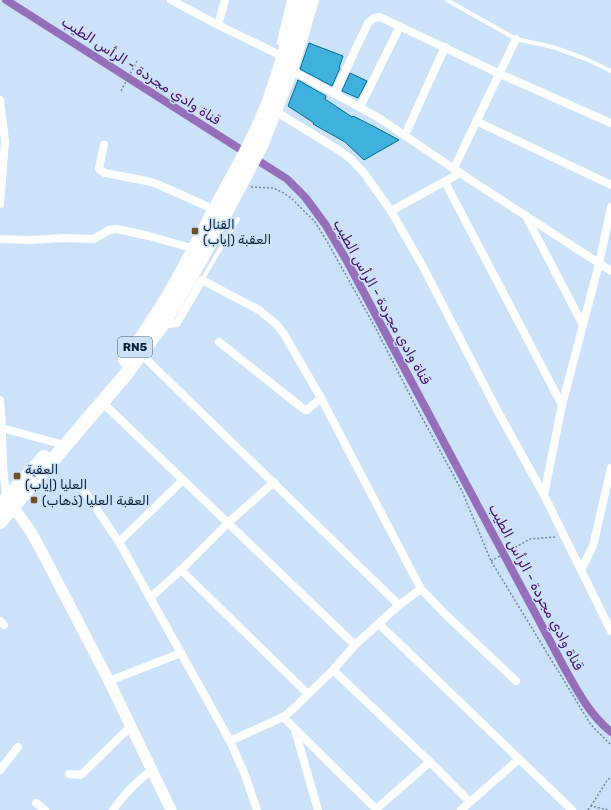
<svg xmlns="http://www.w3.org/2000/svg" width="611" height="810" font-family="Rubik,Cairo,sans-serif">
<style>
.lines{fill:none;stroke-linecap:round;stroke-linejoin:round}
.canal{stroke:#966fba;stroke-width:8}
.building{fill:#3fb1dc;stroke:#016e8e}
.path{stroke:#70879c;stroke-width:1.5;stroke-dasharray:2 2;stroke-linecap:butt}
.lane{stroke:#fff;stroke-width:4}
.street{stroke:#fff;stroke-width:8}
.secondary{stroke:#fff;stroke-width:11}
.highway{stroke:#fff;stroke-width:14}
.poi-dot{fill:#714f27;stroke:#cbe2f8;stroke-width:1.5}
.labels{text-anchor:middle;dominant-baseline:central;stroke-width:3;stroke-linejoin:round;paint-order:stroke}
.shield{fill:#cbe2f8;stroke:#42596d;stroke-width:1}
.shield-label{font-size:12px;font-weight:bold;fill:#071e32}
.poi-label{font-size:13px;fill:#071e32;stroke:#cbe2f8;text-anchor:start}
.water-label{font-size:14px;font-style:italic;fill:#470c6a;stroke:#cbe2f8}
</style>
<rect width="100%" height="100%" fill="#cbe2f8"/>
<g class="lines">
<path class="canal" d="M6,0l281,179 18,18 20,27 22,37 218,408c13,23 25,46 46,63"/>
</g>
<g class="building">
<path d="M309,43l34,13 -4,12h1l-8,18 -32,-17z"/>
<path d="M350,73l17,8 -9,17 -16,-7z"/>
<path d="M298,80l28,16 -1,3 27,18 1,-1 20,10 26,14 -35,20 -19,-18 -32,-18 1,-1 -26,-17z"/>
</g>
<g class="lines">
<g class="path">
<path d="M121,91l16,-30"/>
<path d="M251,187l22,1 9,4 9,6 24,24 13,21 47,84 39,76 48,88 29,70 100,164 20,20"/>
<path d="M491,561l39,-22 25,-2"/>
<path d="M591,806l17,-27 3,-1"/>
<path d="M588,810l3,-4 18,4"/>
</g>
<g class="lane">
<path d="M447,0l69,39 37,8 33,12 25,12"/>
<path d="M202,280l36,-61"/>
</g>
<g class="street">
<path d="M171,0l47,25 66,32"/>
<path d="M218,25l7,-25"/>
<path d="M281,42l10,-42"/>
<path d="M291,70l88,48 81,55 151,98"/>
<path d="M335,93l33,-70 6,-5 6,-1 118,56 113,50"/>
<path d="M0,100l5,41 -5,63"/>
<path d="M360,107l40,-81"/>
<path d="M275,111l62,38 14,10 13,14 27,38 31,54 74,143 48,87 67,136"/>
<path d="M476,121l135,64"/>
<path d="M405,135l40,-88"/>
<path d="M104,145l-5,23 1,2 5,3 42,8 10,3 58,26"/>
<path d="M454,168l62,-129"/>
<path d="M445,182l117,223"/>
<path d="M391,211l69,-38"/>
<path d="M526,216l57,109"/>
<path d="M0,239l29,1 35,-2 30,1 15,-9 8,-1 32,7 46,13"/>
<path d="M162,325l15,-2 25,-43 57,30 17,14 8,10 37,64 100,191 25,26 70,66"/>
<path d="M219,342l86,68h2l14,-12"/>
<path d="M142,355l257,250"/>
<path d="M0,400c4,33 0,66 7,98"/>
<path d="M103,403l252,242"/>
<path d="M2,428l55,15"/>
<path d="M83,489l36,53 111,199 15,34 12,35"/>
<path d="M544,495l18,-90 37,-141 12,-57"/>
<path d="M119,542l64,-62"/>
<path d="M181,570l127,124"/>
<path d="M581,570l12,-24 18,-78"/>
<path d="M150,598l31,-28 48,-48 45,-40"/>
<path d="M0,621l4,4"/>
<path d="M379,624l193,186"/>
<path d="M333,670l97,92 40,40"/>
<path d="M109,681l72,-28"/>
<path d="M283,717l93,92"/>
<path d="M295,730l23,80"/>
<path d="M230,741l53,-24 9,-7 41,-40 22,-25 44,-40 22,-16"/>
<path d="M0,770l18,-23"/>
<path d="M69,774l11,1 4,-3 47,-46"/>
<path d="M36,803l9,7"/>
<path d="M113,810c11,-16 24,-29 39,-40"/>
<path d="M375,810l55,-48"/>
<path d="M461,810l58,-51"/>
</g>
<path class="secondary" d="M9,501l22,31 11,20 67,129 62,129"/>
<g class="highway">
<path d="M125,360c37,-47 64,-100 91,-153 19,-35 39,-69 53,-106 12,-33 21,-67 31,-101"/>
<path d="M0,506l44,-49"/>
<path d="M0,522l127,-149 35,-48 13,-21 26,-45 60,-113 30,-76 21,-70"/>
</g>
</g>
<g class="poi-dot">
<rect x="191" y="227" width="8" height="8" rx="2"/>
<rect x="13" y="472" width="8" height="8" rx="2"/>
<rect x="30" y="496" width="8" height="8" rx="2"/>
</g>
<g class="labels">
<rect class="shield" x="118" y="337" width="34" height="20" rx="3"/>
<g class="shield-label">
<text x="135" y="347">RN5</text>
</g>
<g class="poi-label">
<text x="203" y="224">القنال<tspan x="203" dy="15">العقبة (إياب)</tspan></text>
<text x="25" y="469">العقبة<tspan x="25" dy="15">العليا (إياب)</tspan></text>
<text x="42" y="500">العقبة العليا (ذهاب)</text>
</g>
<g class="water-label">
<text transform="translate(141 71) rotate(33)">قناة وادي مجردة - الرأس الطيب</text>
<text transform="translate(382 302) rotate(61)">قناة وادي مجردة - الرأس الطيب</text>
<text transform="translate(536 587) rotate(62)">قناة وادي مجردة - الرأس الطيب</text>
</g>
</g>
</svg>
